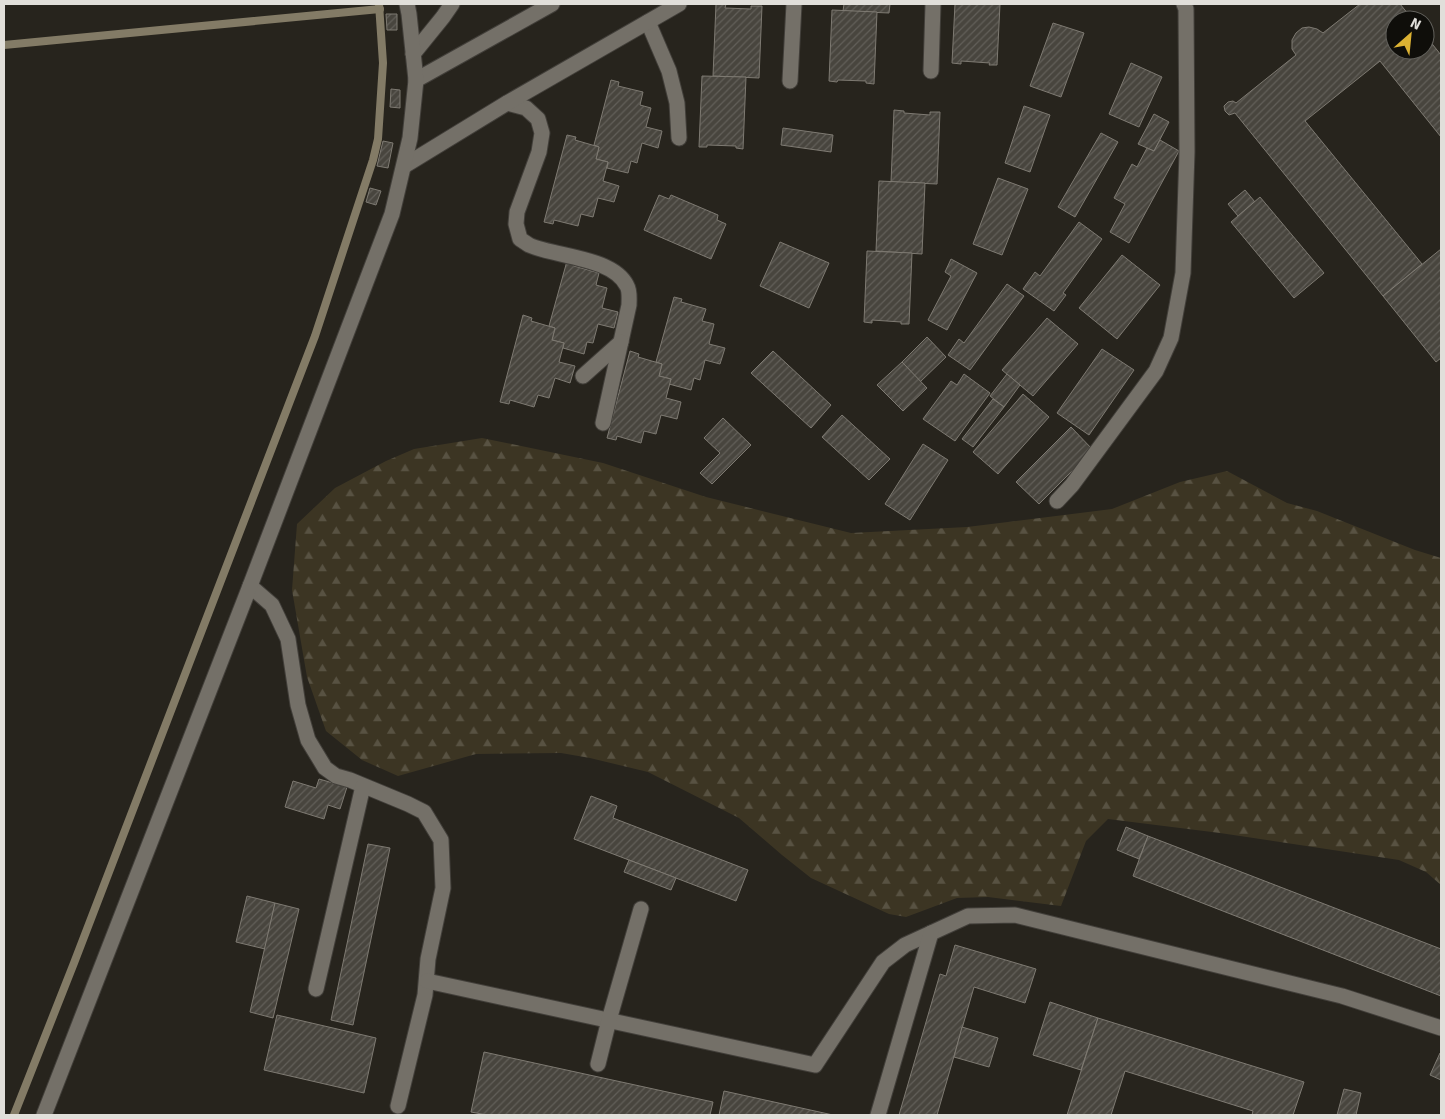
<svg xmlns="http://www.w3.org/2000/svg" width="1445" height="1119" font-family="Signika,sans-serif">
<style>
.forest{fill:url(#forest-firs)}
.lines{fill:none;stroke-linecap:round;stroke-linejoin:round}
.stream{stroke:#837b66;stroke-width:8}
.building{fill:url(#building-hatch);stroke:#7e7a72}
.minor-casing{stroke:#423f3a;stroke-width:17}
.minor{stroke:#747068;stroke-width:15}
</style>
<defs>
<pattern id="forest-firs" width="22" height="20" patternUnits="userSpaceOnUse" patternTransform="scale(1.25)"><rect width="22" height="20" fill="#3c3523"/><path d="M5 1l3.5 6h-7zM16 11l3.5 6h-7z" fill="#585242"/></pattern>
<pattern id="building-hatch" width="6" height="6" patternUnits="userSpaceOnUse" patternTransform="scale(1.25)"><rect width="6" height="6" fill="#48453e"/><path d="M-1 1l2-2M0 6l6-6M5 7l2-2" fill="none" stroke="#625f59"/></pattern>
</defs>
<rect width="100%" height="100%" fill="#27241d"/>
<path class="forest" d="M482,438l121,25 103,34 145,36 116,-6 145,-18 68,-27 47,-11 60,32 30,8 98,39 26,8v327l-15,-13 -27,-12 -179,-27 -112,-14 -22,22 -25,65 -73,-9 -31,1 -51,19 -17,-3 -78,-36 -29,-23 -43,-37 -91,-46 -58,-14 -29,-5 -85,1 -78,22 -36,-16 -36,-29 -19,-54 -15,-87 5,-66 38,-36 51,-27 28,-12z"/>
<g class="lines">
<g class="stream">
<path d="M4,45l376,-36"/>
<path d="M14,1115l60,-152 241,-627 58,-176 5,-21 5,-76 -4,-59"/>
</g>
</g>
<g class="building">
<path d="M716,4h10l-1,4 26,1v-3h11l-3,72 -46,-2z"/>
<path d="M844,4h46l-1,9 -46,-2z"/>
<path d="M955,4h45l-3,61h-8l1,-2 -29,-2v3l-9,-1z"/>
<path d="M1360,4h40l13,16h-18v30h30v-15l16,20v82l-61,-76 -75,60 117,143 -39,32 -148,-183 -6,2 -4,-4 -1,-5 4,-4 5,-1 3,2 60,-48 -4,-6v-9l4,-7 6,-5 7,-1 8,2 6,4z"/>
<path d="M832,10l45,2 -3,72 -8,-1v-2l-28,-1 -1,2 -8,-1z"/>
<path d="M386,14h11v16h-10z"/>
<path d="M1053,23l31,10 -23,64 -31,-11z"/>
<path d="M1131,63l31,14 -23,50 -30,-13z"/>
<path d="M702,76l44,1 -3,72 -7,-1v-2l-29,-1v2h-8z"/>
<path d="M611,80l8,2 -1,4 25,6 -3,13 11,3 -5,19 16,4 -4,17 -16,-5 -5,20 -6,-2 -3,12 -21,-5 1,-6 -12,-3 3,-12 -5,-2z"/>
<path d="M391,89l9,1v18l-10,-1z"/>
<path d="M1024,106l26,9 -20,57 -25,-9z"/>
<path d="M894,110l10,1v2l26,2v-3h10l-3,72 -46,-2z"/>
<path d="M1154,114l15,8 -15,29 -16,-7z"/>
<path d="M783,128l50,7 -2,17 -50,-7z"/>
<path d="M1101,133l17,9 -43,75 -17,-10z"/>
<path d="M567,135l9,2 -1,3 24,7 -3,12 12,3 -5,19 16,5 -5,16 -16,-4 -5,19 -12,-3 -3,12 -24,-6 -1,4 -9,-2z"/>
<path d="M1160,140l19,11 -50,92 -19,-11 15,-28 -11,-6 18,-34 5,3 10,-19 7,3z"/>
<path d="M383,141l10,2 -5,25 -11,-2z"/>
<path d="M998,178l30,11 -26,66 -29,-11z"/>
<path d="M879,181l46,2 -3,71 -46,-3z"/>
<path d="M370,188l11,3 -5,14 -10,-3z"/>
<path d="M1245,190l10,12 -17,14 -10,-12z"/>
<path d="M659,195l10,4 2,-4 47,20 -1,5 9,4 -15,35 -67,-29z"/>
<path d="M1260,197l64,76 -30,25 -63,-76z"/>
<path d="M1079,222l23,17 -39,54 3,2 -12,16 -31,-22 12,-17 5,4z"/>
<path d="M780,242l49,21 -20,45 -49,-22z"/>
<path d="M1441,249v109l-5,4 -53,-66z"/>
<path d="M867,251l45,2 -3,71h-8v-2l-29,-2v3l-8,-1z"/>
<path d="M1122,255l38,30 -43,54 -38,-31z"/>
<path d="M951,259l26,14 -30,57 -19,-10 23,-44 -6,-4z"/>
<path d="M567,261l8,2 -1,3 25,7 -3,12 11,3 -5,20 16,4 -4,16 -16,-4 -5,19 -6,-1 -3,12 -21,-6 1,-5 -12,-3 3,-12 -6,-2z"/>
<path d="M1007,284l17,12 -54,74 -22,-15 11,-16 5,4z"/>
<path d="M674,297l8,2 -1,3 25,7 -4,12 12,3 -5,20 16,4 -5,16 -15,-4 -5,20 -6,-2 -3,12 -22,-6 2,-5 -12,-3 3,-12 -6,-2z"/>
<path d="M523,315l9,3 -1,3 24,7 -3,12 12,3 -5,19 16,4 -5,17 -15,-5 -6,20 -11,-3 -4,12 -24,-7 -1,4 -9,-2z"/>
<path d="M1047,318l31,26 -45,52 -31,-26z"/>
<path d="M927,337l19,20 -26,25 -18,-20z"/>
<path d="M1102,349l32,21 -45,65 -32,-22z"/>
<path d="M630,351l9,3 -1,3 24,7 -3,12 12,3 -5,19 15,4 -4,17 -16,-4 -5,19 -12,-3 -3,12 -24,-7 -1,4 -9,-2z"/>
<path d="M773,351l58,54 -20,23 -60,-55z"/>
<path d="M902,362l25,26 -24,23 -26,-26z"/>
<path d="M964,374l26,19 -35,48 -32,-22 28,-38 6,4z"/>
<path d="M1007,374l13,11 -16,22 -14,-11z"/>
<path d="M1023,394l26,23 -51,57 -25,-22z"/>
<path d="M993,399l11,8 -31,40 -11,-8z"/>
<path d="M842,415l48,44 -21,21 -47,-43z"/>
<path d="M723,418l28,27 -39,39 -12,-11 20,-20 -16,-15z"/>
<path d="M1071,427l22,23 -54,54 -23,-22z"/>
<path d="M923,444l25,16 -38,60 -25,-16z"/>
<path d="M319,779l28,8 -7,22 -12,-4 -4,14 -39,-12 8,-26 23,7z"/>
<path d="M591,796l26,10 -4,12 135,52 -12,31 -162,-62z"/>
<path d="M1126,827l22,9 -9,23 -22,-9z"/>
<path d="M1148,836l293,113v47l-308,-120z"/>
<path d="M368,844l22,4 -37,177 -22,-5z"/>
<path d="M629,860l47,18 -5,12 -47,-18z"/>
<path d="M247,896l28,7 -10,46 -29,-7z"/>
<path d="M275,903l24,6 -26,109 -23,-6z"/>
<path d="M955,945l81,24 -11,34 -51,-16 -37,128h-38l41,-141 6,2z"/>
<path d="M1050,1002l48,16 -17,52 -48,-15z"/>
<path d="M277,1015l99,23 -12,55 -100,-23z"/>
<path d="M1098,1018l206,64 -11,33h-41l1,-4 -128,-40 -14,44h-44z"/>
<path d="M962,1027l36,11 -9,29 -35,-10z"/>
<path d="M484,1052l229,50 -3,13h-223l-16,-3z"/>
<path d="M1440,1053l1,1v26l-11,-5z"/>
<path d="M1344,1089l17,4 -5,22h-19z"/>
<path d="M724,1091l109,24h-114z"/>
</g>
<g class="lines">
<defs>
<g id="minor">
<path d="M648,22l21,49 8,32 2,35"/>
<path d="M413,54l30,-37 9,-13"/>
<path d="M931,71l2,-67"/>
<path d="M416,80l136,-76"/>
<path d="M790,81l4,-77"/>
<path d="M507,103l19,5 12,11 4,14 -3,19 -22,60 -1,12 4,15c3,2 6,4 9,6 27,12 84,12 98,41 3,5 2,13 2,19l-26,118"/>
<path d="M404,166l103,-63 172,-99"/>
<path d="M583,376l38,-34"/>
<path d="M1057,501l15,-16 84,-114 15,-33 12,-65 4,-121 -1,-143 -2,-5"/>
<path d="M250,586l22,19 16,34 10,66 10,35 17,28 11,8 14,4 58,24 16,8 17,28 2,48 -15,71 -3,36 -27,111"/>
<path d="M427,981l388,84 68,-103 22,-17 63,-29 47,-1 327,81 99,32"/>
<path d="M316,989l47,-203"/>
<path d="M598,1064l11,-44 32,-111"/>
<path d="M44,1115l206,-529 142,-372 18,-76 6,-58 -7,-66 -2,-10"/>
<path d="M878,1115l53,-182"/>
</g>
</defs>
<use href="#minor" class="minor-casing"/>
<use href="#minor" class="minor"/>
</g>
<rect width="1445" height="1119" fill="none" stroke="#e1dfda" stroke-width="10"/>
<g transform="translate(1410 35) rotate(27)"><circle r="24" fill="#0f0e0a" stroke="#63625d"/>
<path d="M0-4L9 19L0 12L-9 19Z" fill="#dcb233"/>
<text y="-8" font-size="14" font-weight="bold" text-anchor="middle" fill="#e1dfda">N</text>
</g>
</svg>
